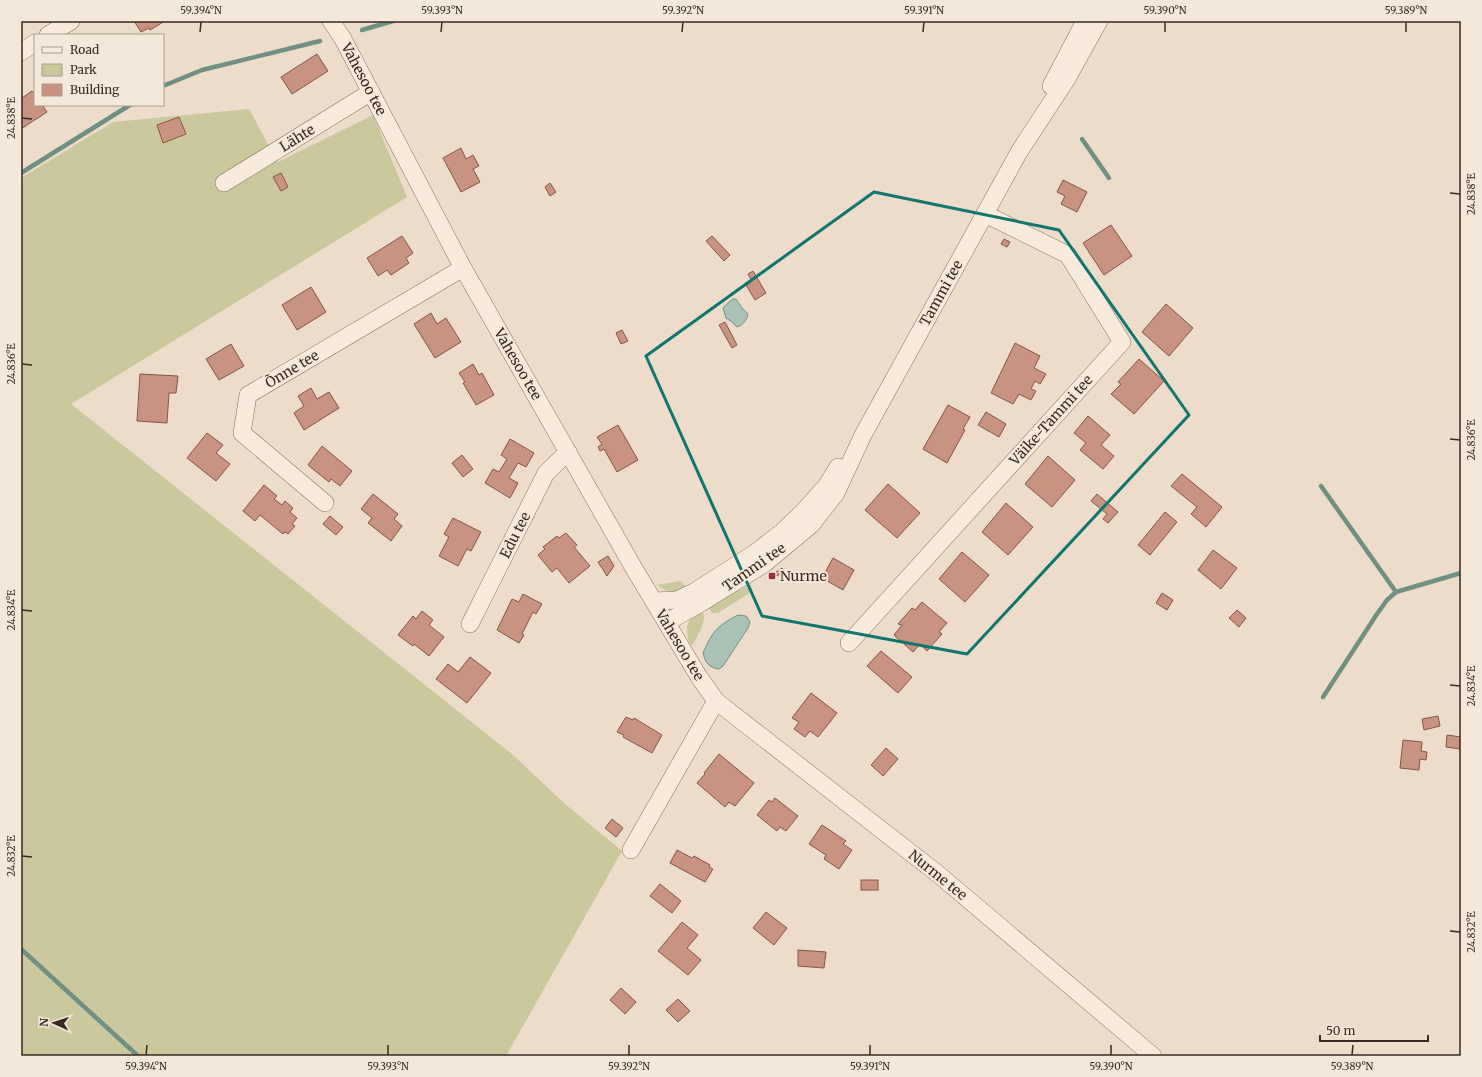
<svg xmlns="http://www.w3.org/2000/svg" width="1482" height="1077" font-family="Merriweather,serif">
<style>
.green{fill:#cbc89d}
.water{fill:#aac1b6;stroke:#709082}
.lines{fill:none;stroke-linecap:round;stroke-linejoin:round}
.stream{stroke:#709082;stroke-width:4.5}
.building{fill:#c99381;stroke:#865446}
.minor-casing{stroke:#886e5f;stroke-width:18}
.minor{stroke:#f8ebdc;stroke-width:17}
.marked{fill:none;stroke:#0f766e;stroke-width:3;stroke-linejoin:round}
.ticks{fill:none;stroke:#3a2921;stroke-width:1.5}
.poi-dot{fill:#943244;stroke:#f4e8d9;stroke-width:1.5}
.labels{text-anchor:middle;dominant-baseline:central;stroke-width:4;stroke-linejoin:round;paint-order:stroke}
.street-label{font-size:14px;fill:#3a2921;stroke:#f4e8d9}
.poi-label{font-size:14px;fill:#3a2921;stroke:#f4e8d9;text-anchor:start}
.neatline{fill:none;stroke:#3a2921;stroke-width:1.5}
.ticks-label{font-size:10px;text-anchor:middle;fill:#3a2921}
</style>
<rect width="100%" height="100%" fill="#eddcc9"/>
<g class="green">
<path d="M249,109l29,53 95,-47 34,82 -336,207 441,350 53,50 57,47 -116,205h-485v-878l92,-56z"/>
<path d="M681,581l7,8c-14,4 -18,5 -31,-4z"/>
<path d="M751,585l1,5 -1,2 -33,21h-6l-4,-7 16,-9z"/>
<path d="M701,609c1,1 3,6 3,7 1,6 -8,26 -13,30 -7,-14 -5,-29 10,-37z"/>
</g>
<g class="water">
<path d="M733,299h3l6,9 6,6c-1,6 -5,11 -11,13l-5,-5 -6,-4 -3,-10 5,-5z"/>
<path d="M738,615l8,1 4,6 -2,6 -25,38 -4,3c-10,-1 -14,-7 -16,-16 9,-21 14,-27 35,-38z"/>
</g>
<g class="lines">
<g class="stream">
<path d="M362,30l31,-9"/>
<path d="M163,86l39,-16 118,-29"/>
<path d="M1082,139l27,39"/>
<path d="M21,173l109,-68"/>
<path d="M1321,486l75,106"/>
<path d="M1323,697l54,-83 10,-14 9,-8 65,-19"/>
<path d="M21,949l117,107"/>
</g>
</g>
<g class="building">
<path d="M134,21h31l-15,9 -1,-2 -8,4z"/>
<path d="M317,54l11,17 -36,23 -11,-17z"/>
<path d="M32,91l3,3v11h7l5,7 -26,17v-32l1,1z"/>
<path d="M179,117l7,17 -23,9 -6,-18z"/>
<path d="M461,148l5,11 7,-4 6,11 -6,3 7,13 -19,10 -18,-34z"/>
<path d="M281,173l7,14 -7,4 -8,-14z"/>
<path d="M1063,180l24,12 -10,20 -16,-8 4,-8 -8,-4z"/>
<path d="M550,183l6,9 -6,4 -5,-9z"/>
<path d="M1111,225l21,31 -28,19 -21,-32z"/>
<path d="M402,236l11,17 -7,5 3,5 -18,12 -4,-5 -9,6 -11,-18z"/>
<path d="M712,236l18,19 -6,6 -18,-20z"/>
<path d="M1004,239l6,3 -3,5 -6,-3z"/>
<path d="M753,271l13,22 -11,7 -9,-15 6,-4 -4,-7z"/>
<path d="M311,287l15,25 -29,18 -15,-25z"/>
<path d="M1166,304l27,24 -24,28 -27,-24z"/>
<path d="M431,313l6,11 9,-6 15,24 -26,16 -21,-34z"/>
<path d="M725,322l12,23 -5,3 -13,-23z"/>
<path d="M622,330l6,11 -7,3 -5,-11z"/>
<path d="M1015,343l25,13 -6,12 12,6 -6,10 -5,-3 -4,8 5,2 -5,9 -12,-6 -6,10 -22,-11z"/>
<path d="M231,344l13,22 -25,14 -13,-21z"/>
<path d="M1139,359l25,22 -30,33 -23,-20 10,-10 -3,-2z"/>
<path d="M473,364l6,11 3,-2 12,22 -18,10 -13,-22 2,-1 -6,-9z"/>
<path d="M140,374l38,2 -2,17h-7l-2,30 -30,-2z"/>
<path d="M311,388l6,11 12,-7 10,16 -35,22 -10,-17 10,-7 -6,-10z"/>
<path d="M948,405l22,12 -7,12 2,1 -18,33 -24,-14z"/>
<path d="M986,412l20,12 -7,13 -21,-12z"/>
<path d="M1088,416l22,19 -9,10 13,11 -11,13 -23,-19 6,-7 -12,-10z"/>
<path d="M618,425l20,35 -21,12 -13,-23 -4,2 -2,-4 4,-3 -5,-7z"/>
<path d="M207,433l16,12 -7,8 14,11 -14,17 -29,-23z"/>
<path d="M510,439l24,14 -8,14 -8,-4 -9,15 9,5 -8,15 -25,-15 8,-14 6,3 8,-13 -6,-4z"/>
<path d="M322,446l30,25 -12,15 -9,-7 -2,3 -21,-17z"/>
<path d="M462,455l11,14 -10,8 -11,-14z"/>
<path d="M1048,456l27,24 -23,27 -27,-23z"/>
<path d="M1182,474l40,33 -16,20 -15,-13 6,-7 -26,-21z"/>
<path d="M888,484l32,29 -23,25 -32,-28z"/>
<path d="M264,485l13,11 -3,3 8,6 3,-4 8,7 -3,4 7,6 -5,6 3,2 -7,8 -3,-2 -2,2 -23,-19 -5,6 -12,-10z"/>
<path d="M373,494l25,20 -4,5 8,7 -11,15 -23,-18 4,-5 -11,-9z"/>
<path d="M1097,494l21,18 -10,11 -5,-4 4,-5 -16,-13z"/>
<path d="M1006,503l27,24 -25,28 -26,-23z"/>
<path d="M1165,512l12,10 -27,33 -12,-10z"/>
<path d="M330,516l13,11 -7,8 -13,-11z"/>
<path d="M453,518l28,14 -10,19 -4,-2 -9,17 -19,-10 10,-19 -5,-3z"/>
<path d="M566,533l11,12 -3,2 16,19 -21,17 -12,-15 -5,4 -14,-17 7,-6 -2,-2 14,-11 2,2z"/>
<path d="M1213,550l24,18 -16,21 -23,-19z"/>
<path d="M962,552l27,23 -24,27 -26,-23z"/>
<path d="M608,556l6,10 -7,10 -9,-14z"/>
<path d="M833,558l21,12 -11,20 -21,-12z"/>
<path d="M782,568l2,3 -7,5 -2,-3z"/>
<path d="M1162,593l11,7 -6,10 -11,-7z"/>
<path d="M523,594l19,10 -6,10 -3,-2 -11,22 2,1 -5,8 -22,-13 15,-31 7,3z"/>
<path d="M922,602l25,21 -8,9 3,2 -15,17 -7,-7 -7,8 -19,-17 8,-10 -4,-1 14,-16 3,2z"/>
<path d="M1237,610l9,8 -7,9 -10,-9z"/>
<path d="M422,611l11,9 -4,5 15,12 -15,19 -15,-12 -1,2 -15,-11 15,-19 3,3z"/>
<path d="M881,651l31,26 -14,16 -31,-27z"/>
<path d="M470,657l21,16 -24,30 -31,-24 12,-15 10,8z"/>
<path d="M811,693l26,20 -19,24 -8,-6 -5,6 -11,-8 5,-7 -7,-4z"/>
<path d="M1438,716l2,10 -16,4 -2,-11z"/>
<path d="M626,717l7,3 1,-2 28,17 -10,18 -29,-16 1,-2 -7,-3z"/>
<path d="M1447,735l14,2 -1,12 -14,-2z"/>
<path d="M1403,740l19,2 -1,9 6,1 -1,8 -6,-1 -1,11 -19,-2z"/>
<path d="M886,748l12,11 -15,17 -12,-11z"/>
<path d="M719,754l35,29 -19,23 -6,-4 -4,5 -28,-24 8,-9 -1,-1z"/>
<path d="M775,798l23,18 -12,15 -6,-4 -3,4 -20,-16 12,-15 3,2z"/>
<path d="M612,819l11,9 -7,9 -11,-9z"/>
<path d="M822,825l24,16 -3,3 9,6 -13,19 -15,-10 2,-4 -17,-11z"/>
<path d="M677,850l15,8 2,-2 16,9 -1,2 4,2 -8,13 -35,-19z"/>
<rect x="861" y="880" width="17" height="10"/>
<path d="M660,884l21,17 -9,12 -22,-17z"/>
<path d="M766,912l21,16 -13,17 -21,-17z"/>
<path d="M682,922l16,13 -11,13 14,12 -13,15 -30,-24z"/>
<path d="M798,950l28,2 -2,16 -26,-2z"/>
<path d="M621,988l15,14 -11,12 -15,-14z"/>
<path d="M678,999l12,12 -12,11 -12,-12z"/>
</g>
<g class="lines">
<defs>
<g id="minor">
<path d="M331,21l12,18 120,229 169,297 67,112 17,24 222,173 215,182"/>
<path d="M48,35l23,-14"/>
<path d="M21,52l14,-9"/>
<path d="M1051,86l34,-65"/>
<path d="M224,183l147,-91"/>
<path d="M325,503l-83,-70 6,-38 215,-127"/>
<path d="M654,601l23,-1 17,-8 61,-39 27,-21 22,-21 23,-26 11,-18"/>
<path d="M667,622l34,-19 63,-39 48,-40 24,-31 27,-58 156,-283 49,-75 31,-56"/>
<path d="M470,624l76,-151 22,-21"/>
<path d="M849,643l273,-301 -54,-87 -83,-41"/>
<path d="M631,850l85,-149"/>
</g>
</defs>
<use href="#minor" class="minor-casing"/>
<use href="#minor" class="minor"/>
</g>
<path class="marked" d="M874,192l185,38 130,185 -222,239 -205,-38 -116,-260z"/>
<path class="ticks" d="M200,32l1,-10M441,32l1,-10M682,32l1,-10M923,32l1,-10M1165,32v-10M1406,32v-10M22,118l10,1M1450,193l10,1M22,364l10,1M1450,439l10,1M22,610l10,1M1450,685l10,1M22,856l10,1M1450,931l10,1M146,1055l1,-10M388,1055v-10M629,1055v-10M870,1055v-10M1111,1055v-10M1352,1055l1,-10"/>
<rect class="poi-dot" x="768" y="572" width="8" height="8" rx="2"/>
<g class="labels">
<g class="street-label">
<text transform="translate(364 79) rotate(62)">Vahesoo tee</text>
<text transform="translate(297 138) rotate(-32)">Lähte</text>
<text transform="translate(941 293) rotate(-61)">Tammi tee</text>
<text transform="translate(518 364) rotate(60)">Vahesoo tee</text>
<text transform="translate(292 369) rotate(-31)">Õnne tee</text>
<text transform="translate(1051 420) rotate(-48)">Väike-Tammi tee</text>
<text transform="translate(515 535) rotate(-63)">Edu tee</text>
<text transform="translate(754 567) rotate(-35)">Tammi tee</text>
<text transform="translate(680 645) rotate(59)">Vahesoo tee</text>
<text transform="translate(938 875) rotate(39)">Nurme tee</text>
</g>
<g class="poi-label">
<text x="780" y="576">Nurme</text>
</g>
</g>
<rect width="1482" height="1077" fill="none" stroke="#f4e8d9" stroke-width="44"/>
<rect x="34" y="34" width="130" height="72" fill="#f4e8d9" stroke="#aa9c8f"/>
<rect x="42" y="47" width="20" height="6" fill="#f8ebdc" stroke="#aa9c8f"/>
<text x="70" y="54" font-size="12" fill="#3a2921">Road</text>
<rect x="42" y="64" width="20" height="12" fill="#cbc89d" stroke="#aa9c8f"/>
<text x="70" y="74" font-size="12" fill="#3a2921">Park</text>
<rect x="42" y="84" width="20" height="12" fill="#c99381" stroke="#aa9c8f"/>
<text x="70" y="94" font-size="12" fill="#3a2921">Building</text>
<g transform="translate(54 1023) rotate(273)" stroke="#f4e8d9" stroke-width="3" paint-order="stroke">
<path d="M0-3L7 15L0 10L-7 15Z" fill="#3a2921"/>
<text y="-6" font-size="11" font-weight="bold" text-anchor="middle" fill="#3a2921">N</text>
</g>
<path d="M1320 1035v6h108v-6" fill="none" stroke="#3a2921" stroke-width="2"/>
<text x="1326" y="1035" font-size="12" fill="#3a2921" stroke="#f4e8d9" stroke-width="3" paint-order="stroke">50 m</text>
<rect x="22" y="22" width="1438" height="1033" class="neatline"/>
<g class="ticks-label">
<text x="201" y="14">59.394°N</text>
<text x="442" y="14">59.393°N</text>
<text x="683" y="14">59.392°N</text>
<text x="924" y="14">59.391°N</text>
<text x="1165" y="14">59.390°N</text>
<text x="1406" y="14">59.389°N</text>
<text transform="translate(11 118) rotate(-90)" y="4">24.838°E</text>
<text transform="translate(1471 194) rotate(-90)" y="4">24.838°E</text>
<text transform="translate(11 364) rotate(-90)" y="4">24.836°E</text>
<text transform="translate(1471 440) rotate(-90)" y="4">24.836°E</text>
<text transform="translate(11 610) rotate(-90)" y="4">24.834°E</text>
<text transform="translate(1471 686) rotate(-90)" y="4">24.834°E</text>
<text transform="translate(11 856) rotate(-90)" y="4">24.832°E</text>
<text transform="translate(1471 932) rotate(-90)" y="4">24.832°E</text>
<text x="146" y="1070">59.394°N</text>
<text x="388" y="1070">59.393°N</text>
<text x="629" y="1070">59.392°N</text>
<text x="870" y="1070">59.391°N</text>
<text x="1111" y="1070">59.390°N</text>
<text x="1352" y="1070">59.389°N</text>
</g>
</svg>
